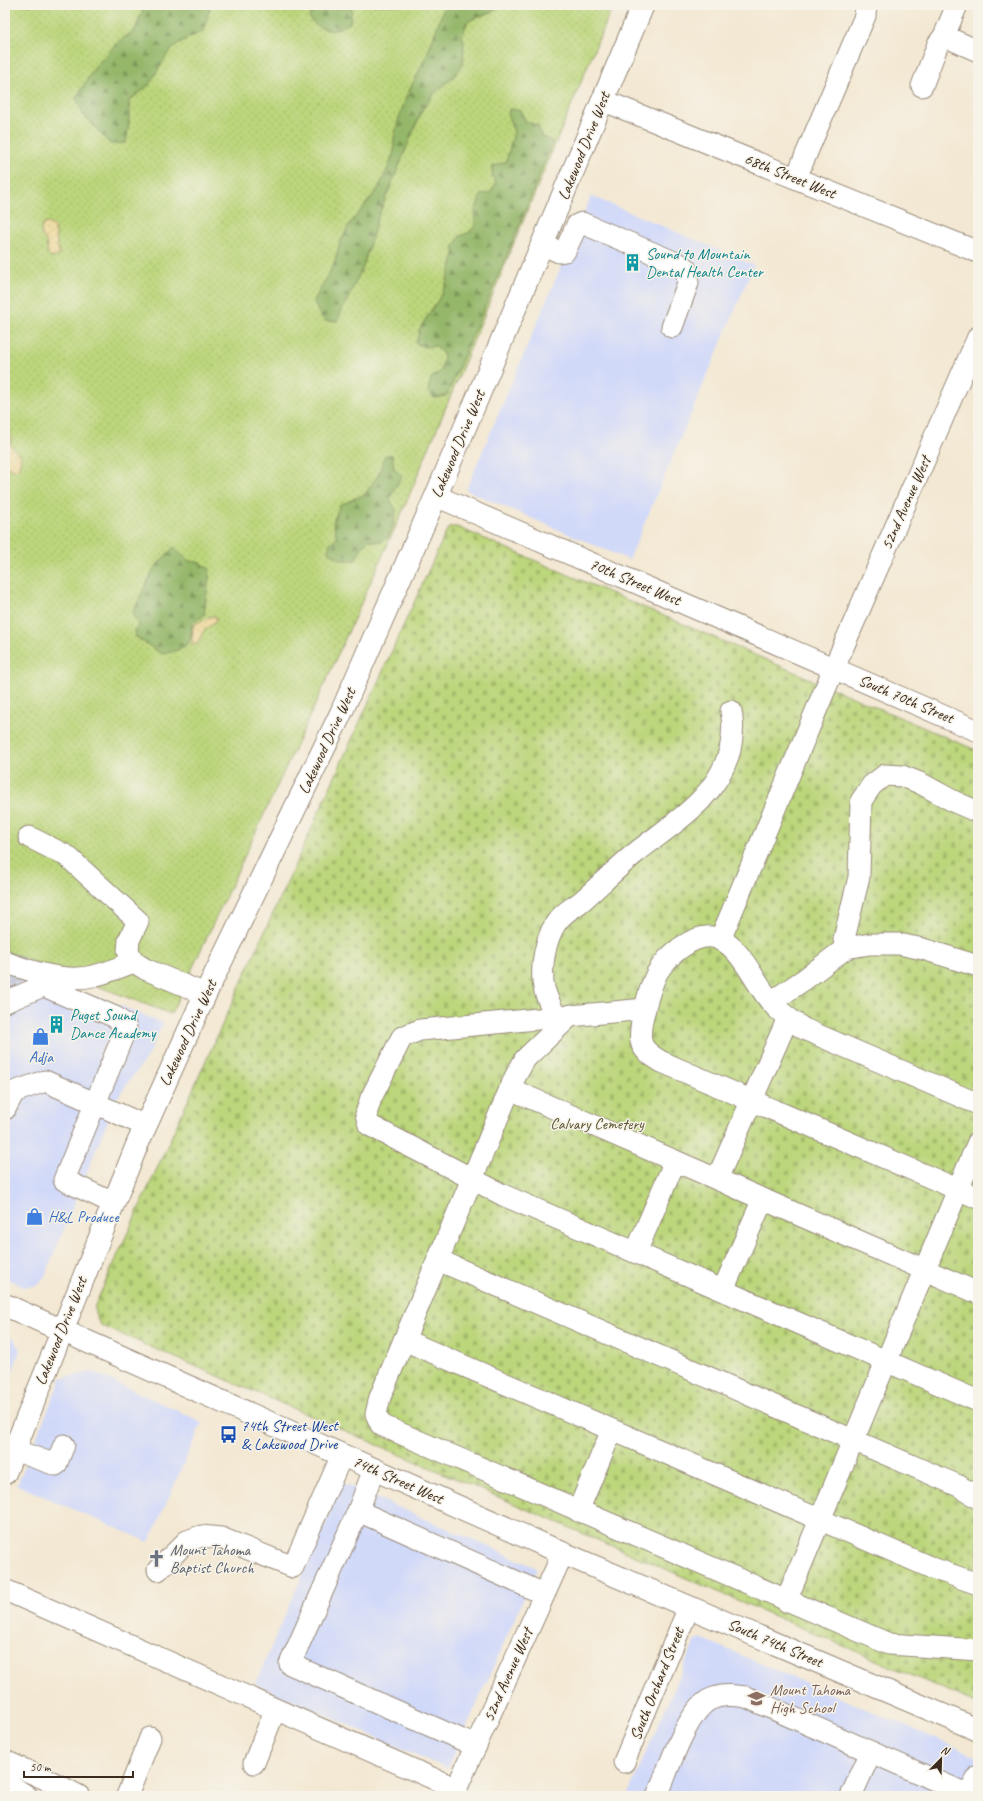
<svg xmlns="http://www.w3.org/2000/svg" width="983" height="1801" font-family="Caveat,sans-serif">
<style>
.built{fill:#d1d9f9}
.industrial{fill:url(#industrial-grid)}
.grass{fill:url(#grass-dots);stroke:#7c804c}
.forest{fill:url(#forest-firs);stroke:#687044}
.sand{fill:url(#sand-dots);stroke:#94825e}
.cemetery{fill:url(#cemetery-stones);stroke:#7c804c}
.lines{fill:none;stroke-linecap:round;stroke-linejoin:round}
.minor-casing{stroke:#978978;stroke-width:23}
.major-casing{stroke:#978978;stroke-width:24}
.minor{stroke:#fff;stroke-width:21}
.major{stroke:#fff;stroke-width:22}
.labels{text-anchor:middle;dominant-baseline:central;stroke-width:3;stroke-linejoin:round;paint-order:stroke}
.street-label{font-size:16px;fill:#3b2a1e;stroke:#f7f3e8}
.culture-label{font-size:16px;fill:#0d838f;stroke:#f7f3e8;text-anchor:start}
.shop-label{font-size:16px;fill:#366cbe;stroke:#f7f3e8}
.park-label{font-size:16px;fill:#5b5535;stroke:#f7f3e8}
.transit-label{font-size:16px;fill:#164399;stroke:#f7f3e8;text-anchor:start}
.worship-label{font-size:16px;fill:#5b616d;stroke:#f7f3e8;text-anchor:start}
.education-label{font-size:16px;fill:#785e54;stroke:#f7f3e8;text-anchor:start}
</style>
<defs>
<pattern id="industrial-grid" width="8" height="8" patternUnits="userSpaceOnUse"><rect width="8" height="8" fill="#bbc3de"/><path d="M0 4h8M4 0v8" fill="none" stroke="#999fb3"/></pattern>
<pattern id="grass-dots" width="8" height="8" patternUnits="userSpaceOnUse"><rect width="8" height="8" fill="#bcd67b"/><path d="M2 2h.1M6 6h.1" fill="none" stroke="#a2b86a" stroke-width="1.8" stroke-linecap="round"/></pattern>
<pattern id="forest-firs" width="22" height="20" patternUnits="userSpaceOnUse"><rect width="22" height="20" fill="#95b76b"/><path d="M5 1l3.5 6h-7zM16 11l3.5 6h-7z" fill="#7b9557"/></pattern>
<pattern id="sand-dots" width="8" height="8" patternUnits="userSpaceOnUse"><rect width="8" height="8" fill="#eeda9e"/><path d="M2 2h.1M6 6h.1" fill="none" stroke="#cdbb88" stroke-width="1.8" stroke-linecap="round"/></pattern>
<pattern id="cemetery-stones" width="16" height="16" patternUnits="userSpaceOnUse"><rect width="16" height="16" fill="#bcd67b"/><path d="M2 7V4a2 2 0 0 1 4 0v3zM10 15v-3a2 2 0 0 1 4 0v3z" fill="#a2b86a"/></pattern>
</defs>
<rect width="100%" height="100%" fill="#f7f3e8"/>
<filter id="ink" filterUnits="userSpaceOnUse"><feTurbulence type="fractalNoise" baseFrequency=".025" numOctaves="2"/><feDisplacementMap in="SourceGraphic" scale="8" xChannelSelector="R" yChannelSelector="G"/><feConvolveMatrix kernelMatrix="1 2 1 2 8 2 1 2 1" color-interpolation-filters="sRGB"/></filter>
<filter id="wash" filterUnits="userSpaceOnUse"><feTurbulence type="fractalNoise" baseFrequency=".012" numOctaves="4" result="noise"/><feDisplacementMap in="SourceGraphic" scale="16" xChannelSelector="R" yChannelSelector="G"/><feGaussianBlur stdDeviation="0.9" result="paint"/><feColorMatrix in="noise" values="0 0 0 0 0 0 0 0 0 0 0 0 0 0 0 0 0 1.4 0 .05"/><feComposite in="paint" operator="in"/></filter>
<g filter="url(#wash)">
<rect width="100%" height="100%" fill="#f3e8d3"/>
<g class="built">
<path d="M591,196l163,69 -125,295 -163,-70z"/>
<path d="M21,982h13l67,16 62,25 -16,34 -30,41 -72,178 -4,6 -7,4 -10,1 -19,-9v-287z"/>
<path d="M5,1335l9,4 6,11 -15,44z"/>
<path d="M93,1372l109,50 -53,120 -132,-57 44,-107z"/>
<path d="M343,1483l194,85 -89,201 -193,-85z"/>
<path d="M701,1638l277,119v39h-351l68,-155z"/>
</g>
<path class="industrial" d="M5,951l19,7 -3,24 -16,9z"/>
<path class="grass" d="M5,5h608l-209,503 -82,182 -151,324 -166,-63z"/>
<g class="forest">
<path d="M145,5h66l-8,26 -26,13 -10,11 -18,30 -20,16v22l-3,20 -16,1 -26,-28 -8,-18 19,-31 23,-25 17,-12z"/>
<path d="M314,5h38l-2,18 -18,8 -15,-5 -8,-8z"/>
<path d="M445,5h53l-4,6 -26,10 -6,14 2,7 -1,22 -6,9 -23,21 -12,16 -44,107 -15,50 -26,54h-12l-7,-9 -4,-11 20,-37 6,-21 9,-18 29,-36 10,-21 6,-17v-13l3,-14 9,-27 21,-42z"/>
<path d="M509,109l11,1 6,12 12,3 3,11 12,6 -40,99 -66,154 -5,2 -8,1 -6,-7 3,-13 10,-7 3,-15 -7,-10 -13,1 -8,-4 4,-15 23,-36 5,-14 6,-22v-10l6,-10 10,-4 5,-6v-16l7,-16 8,-1 6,-9 -4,-9 1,-9 13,-4 8,-30 -6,-16z"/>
<path d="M385,455h7l2,13 8,9 -8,12 -4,10 6,11 -3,16 -5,12 -11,4 -8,-2 -5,4 -9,16h-13l-14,-8 2,-9 7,-6 -4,-15 7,-17 25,-11 13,-18z"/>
<path d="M174,547l15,14 9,1 12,7 -6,46 -12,8c-1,5 0,12 -2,17 -5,10 -19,12 -28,14l-26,-17 -1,-6 4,-8 -5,-5 -1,-6 21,-44z"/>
</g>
<g class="sand">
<path d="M48,223c10,3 7,12 9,20 0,5 3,7 2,12l-6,3 -5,-4 -2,-13 -5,-7 1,-9z"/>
<path d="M5,425l6,10v11l10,11 -2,11c-5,4 -10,1 -14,-3z"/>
<path d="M211,616l5,1v5l-12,8 -6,13 -6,3 1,-21z"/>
</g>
<path class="cemetery" d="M450,527h7l521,224v953l-876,-378c-6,-7 -8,-12 -7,-21l351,-773z"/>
</g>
<g filter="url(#ink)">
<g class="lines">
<defs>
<g id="minor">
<path d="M944,36l34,15"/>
<path d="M922,86l16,-42 6,-8 13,-31"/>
<path d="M602,100l376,152"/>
<path d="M796,178l69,-162 1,-11"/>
<path d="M542,244l17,8 6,-1 12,-26 5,-2 99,42 5,4 2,14 -16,44"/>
<path d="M436,496l542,235"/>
<path d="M29,837l38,19 71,65 -9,19 -1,11 6,11 11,7 60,25"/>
<path d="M720,940l114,-272 144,-331"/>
<path d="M846,948l-2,-9 15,-62 2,-76 11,-16 13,-10 17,1 18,7 35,19 23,10"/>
<path d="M5,962c24,9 62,21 88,14 14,-3 28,-9 41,-14"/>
<path d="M44,986l71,31 8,6 3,5 -62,152 49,23"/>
<path d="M5,1002l52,-22"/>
<path d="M771,1002l34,-23 41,-31 24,-4h29l24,5 55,17"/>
<path d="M645,1009l-225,21 -18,7 -31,61 -5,16 3,11 134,70 475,206"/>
<path d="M571,1015l-46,44 -10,18 -135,320 -4,17 5,11 508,219 89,6"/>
<path d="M555,1016c-3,-9 -9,-19 -11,-28 -4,-20 1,-48 12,-65 10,-14 17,-14 27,-23 17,-15 33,-31 50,-45 38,-31 83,-54 97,-105 3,-14 4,-25 1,-39"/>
<path d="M510,1089l468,204"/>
<path d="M978,1104l-174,-75c-12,-8 -23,-15 -33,-27 -16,-18 -30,-56 -54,-64 -22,-7 -50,18 -60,35 -7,14 -19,53 -16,68 2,11 13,16 21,21l316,136"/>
<path d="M5,1109l9,-17 31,-11 101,45"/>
<path d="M717,1179l71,-161"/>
<path d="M636,1252l39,-91"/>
<path d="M438,1260l521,226 19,12"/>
<path d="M723,1290l40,-91"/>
<path d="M404,1340l528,228 46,16"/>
<path d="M14,1450l42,15 8,-20"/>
<path d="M374,1469l-16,42 186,83"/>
<path d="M358,1511l-68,153 186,82"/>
<path d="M578,1511l34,-81"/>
<path d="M158,1570l29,-29 14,-5 20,2 72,29 49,-112"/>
<path d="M5,1590l452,199"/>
<path d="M786,1601l192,-459"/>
<path d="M5,1761l47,21 27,14"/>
<path d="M624,1762l65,-155"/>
<path d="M254,1763l21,-53"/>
<path d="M5,1782l22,14"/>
<path d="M127,1796l23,-58"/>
<path d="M453,1796l110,-243"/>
<path d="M657,1796c11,-25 29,-83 52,-96 12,-6 24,-5 37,-3l225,99"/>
<path d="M851,1796l20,-44"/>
<path d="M969,1796l9,-20"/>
</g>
<g id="major">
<path d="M5,1305l555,247 418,178"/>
<path d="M5,1473l132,-328 67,-148 137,-284 95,-217 207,-491"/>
</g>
</defs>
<use href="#minor" class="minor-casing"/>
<use href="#major" class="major-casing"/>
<use href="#minor" class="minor"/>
<use href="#major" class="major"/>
</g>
</g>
<defs>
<symbol id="building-bare" viewBox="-9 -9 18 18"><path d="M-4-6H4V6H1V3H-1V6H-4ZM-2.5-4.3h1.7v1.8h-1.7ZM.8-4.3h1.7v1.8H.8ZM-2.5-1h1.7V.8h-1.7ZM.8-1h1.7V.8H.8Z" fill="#0f9aa8" stroke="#f7f3e8" stroke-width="2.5" paint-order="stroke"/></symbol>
<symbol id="shop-bare" viewBox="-9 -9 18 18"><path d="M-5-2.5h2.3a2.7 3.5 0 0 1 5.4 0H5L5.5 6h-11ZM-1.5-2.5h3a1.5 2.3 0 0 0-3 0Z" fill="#3f7fe0" stroke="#f7f3e8" stroke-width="2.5" paint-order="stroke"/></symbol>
<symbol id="bus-bare" viewBox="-9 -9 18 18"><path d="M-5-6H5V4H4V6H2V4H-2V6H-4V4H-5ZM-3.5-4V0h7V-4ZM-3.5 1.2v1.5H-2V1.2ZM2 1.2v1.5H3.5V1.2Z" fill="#1a4fb4" stroke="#f7f3e8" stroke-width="2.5" paint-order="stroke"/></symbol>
<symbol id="church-bare" viewBox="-9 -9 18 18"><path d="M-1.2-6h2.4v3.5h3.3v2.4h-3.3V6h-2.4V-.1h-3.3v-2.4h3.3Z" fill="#6b7280" stroke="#f7f3e8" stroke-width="2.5" paint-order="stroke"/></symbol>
<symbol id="school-bare" viewBox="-9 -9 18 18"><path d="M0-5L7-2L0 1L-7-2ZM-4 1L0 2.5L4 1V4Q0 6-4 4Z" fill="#8d6e63" stroke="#f7f3e8" stroke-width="2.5" paint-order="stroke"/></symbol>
</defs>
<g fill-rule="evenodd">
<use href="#building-bare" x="620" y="250" width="25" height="25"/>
<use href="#building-bare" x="44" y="1012" width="25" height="25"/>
<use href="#shop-bare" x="28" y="1024" width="25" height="25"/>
<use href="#shop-bare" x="22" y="1204" width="25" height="25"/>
<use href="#bus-bare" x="216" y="1422" width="25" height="25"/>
<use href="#church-bare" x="144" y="1546" width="25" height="25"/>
<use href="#school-bare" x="744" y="1686" width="25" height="25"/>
</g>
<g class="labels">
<g class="street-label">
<text transform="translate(584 146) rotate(-68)">Lakewood Drive West</text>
<text transform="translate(790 176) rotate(22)">68th Street West</text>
<text transform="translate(458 444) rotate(-67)">Lakewood Drive West</text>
<text transform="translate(906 503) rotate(-66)">52nd Avenue West</text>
<text transform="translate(635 582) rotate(23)">70th Street West</text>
<text transform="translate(906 699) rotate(23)">South 70th Street</text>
<text transform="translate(327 741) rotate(-65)">Lakewood Drive West</text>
<text transform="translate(188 1033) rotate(-65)">Lakewood Drive West</text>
<text transform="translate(61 1331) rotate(-68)">Lakewood Drive West</text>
<text transform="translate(398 1480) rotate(24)">74th Street West</text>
<text transform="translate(775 1643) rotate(23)">South 74th Street</text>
<text transform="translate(508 1675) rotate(-66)">52nd Avenue West</text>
<text transform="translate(657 1684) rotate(-68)">South Orchard Street</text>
</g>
<g class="culture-label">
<text x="646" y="254">Sound to Mountain<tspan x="646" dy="18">Dental Health Center</tspan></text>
<text x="70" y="1015">Puget Sound<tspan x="70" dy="18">Dance Academy</tspan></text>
</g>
<g class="shop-label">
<text x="41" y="1057">Adja</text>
<text x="48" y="1217" text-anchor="start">H&amp;L Produce</text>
</g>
<g class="park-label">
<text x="597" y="1124">Calvary Cemetery</text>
</g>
<g class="transit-label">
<text x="241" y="1426">74th Street West<tspan x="241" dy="18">&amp; Lakewood Drive</tspan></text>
</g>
<g class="worship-label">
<text x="170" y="1550">Mount Tahoma<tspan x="170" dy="18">Baptist Church</tspan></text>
</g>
<g class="education-label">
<text x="770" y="1690">Mount Tahoma<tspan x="770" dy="18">High School</tspan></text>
</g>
</g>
<rect width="983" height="1801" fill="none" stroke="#f7f3e8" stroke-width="20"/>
<g transform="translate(941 1759) rotate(23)" stroke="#f7f3e8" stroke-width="3" paint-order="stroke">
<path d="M0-3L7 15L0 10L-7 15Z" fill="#3b2a1e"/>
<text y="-6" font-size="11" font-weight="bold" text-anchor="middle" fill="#3b2a1e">N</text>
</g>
<path d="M24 1771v6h109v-6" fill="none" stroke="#3b2a1e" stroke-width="2"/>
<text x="30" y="1771" font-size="12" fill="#3b2a1e" stroke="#f7f3e8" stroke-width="3" paint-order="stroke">50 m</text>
</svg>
